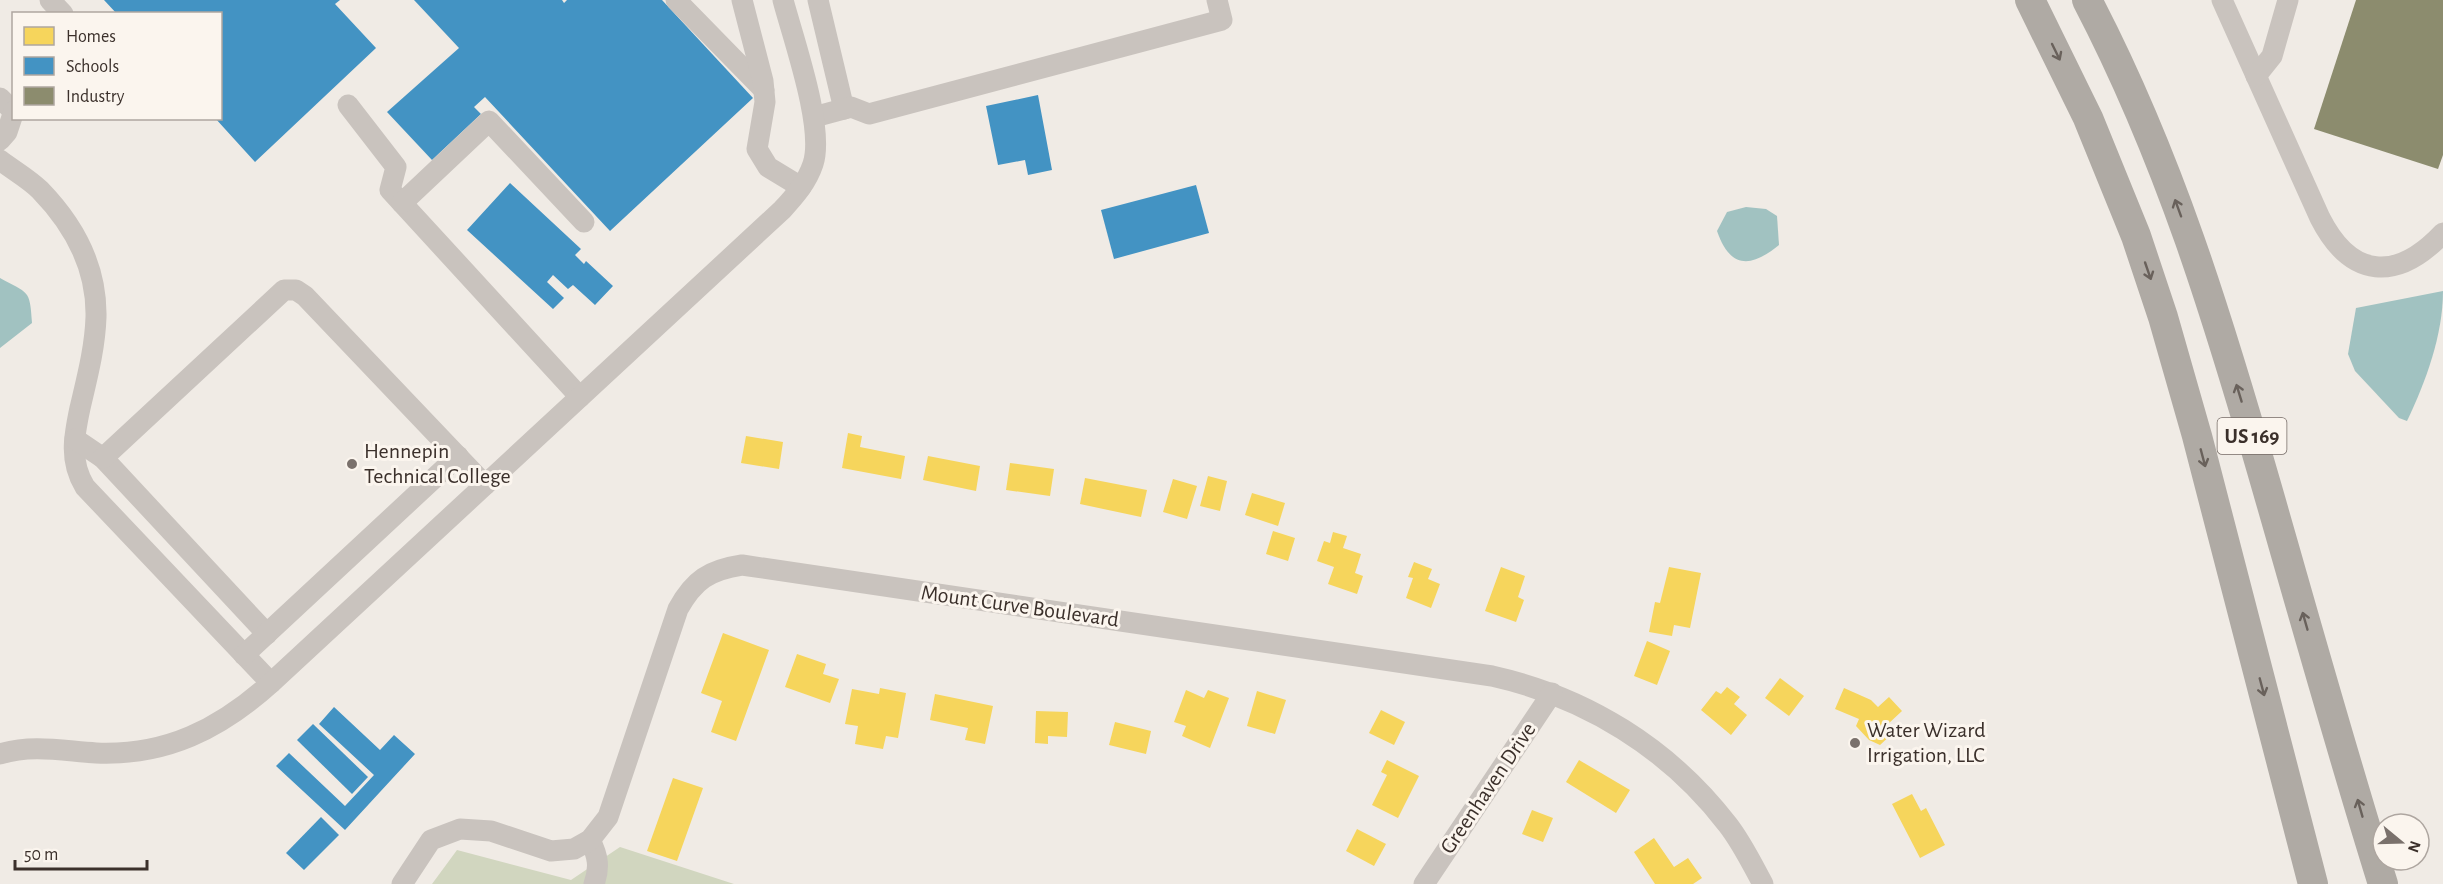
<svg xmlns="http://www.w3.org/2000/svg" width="2443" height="884" font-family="'Alegreya Sans',sans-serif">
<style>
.green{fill:#d1d6bf}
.water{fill:#a1c2c1}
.homes{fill:#f6d55c}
.schools{fill:#4393c3}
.industry{fill:#8c8c6e}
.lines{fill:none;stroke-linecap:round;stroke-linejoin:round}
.minor{stroke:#c9c3be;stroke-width:21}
.highway{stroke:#afaaa4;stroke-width:30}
.oneway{stroke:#69615b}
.poi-dot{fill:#7a716c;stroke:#fbf5ee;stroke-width:2}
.labels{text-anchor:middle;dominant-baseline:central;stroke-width:6;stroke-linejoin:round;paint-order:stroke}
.shield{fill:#fbf5ee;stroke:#756b66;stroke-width:1.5}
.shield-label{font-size:21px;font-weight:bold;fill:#3b302b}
.poi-label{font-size:22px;fill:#3b302b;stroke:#fbf5ee;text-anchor:start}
.street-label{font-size:22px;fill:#3b302b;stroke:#fbf5ee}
</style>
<rect width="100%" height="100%" fill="#f0ebe5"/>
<path class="green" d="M620,847l114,37h-302l25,-34 114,30z"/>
<g class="water">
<path d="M1746,207l20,2 11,7 2,29c-28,23 -49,24 -62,-14l10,-19z"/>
<path d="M0,278c28,16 30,10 32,45l-32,25z"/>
<path d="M2443,291c0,44 -17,90 -36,130l-8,-3 -44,-47 -7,-17 8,-46z"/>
</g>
<g class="homes">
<path d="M848,433l14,3 -2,11 45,9 -4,23 -59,-11z"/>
<path d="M746,436l37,6 -4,27 -38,-6z"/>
<path d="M928,456l52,10 -4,25 -53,-11z"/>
<path d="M1010,463l44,6 -4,27 -44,-6z"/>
<path d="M1208,476l19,5 -7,30 -20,-5z"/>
<path d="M1085,478l62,12 -6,27 -61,-13z"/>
<path d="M1173,479l24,7 -10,33 -24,-7z"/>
<path d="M1252,493l33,10 -7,23 -33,-11z"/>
<path d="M1273,531l22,7 -7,23 -22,-7z"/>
<path d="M1333,532l14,4 -4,12 18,6 -6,19 8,3 -6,18 -29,-10 6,-17 -17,-6 7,-20 6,2z"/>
<path d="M1414,562l18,7 -4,10 12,5 -9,24 -25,-10 7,-20 -5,-1z"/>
<path d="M1501,567l24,9 -7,21 6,3 -8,22 -31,-11z"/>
<path d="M1669,567l32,6 -11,55 -16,-3 -2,11 -23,-4 6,-30 5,1z"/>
<path d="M723,633l46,17 -33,91 -25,-9 11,-31 -21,-8z"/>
<path d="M1647,641l23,10 -13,34 -23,-9z"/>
<path d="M797,654l29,10 -3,10 16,5 -9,24 -45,-16z"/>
<path d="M1780,678l24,18 -15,20 -24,-18z"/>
<path d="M1727,687l13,10 -6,7 13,11 -16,20 -30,-25 15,-19 5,3z"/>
<path d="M880,688l26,5 -8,45 -12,-2 -3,13 -28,-5 3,-18 -13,-2 7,-35 27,5z"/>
<path d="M1844,688l27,12 7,7 11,-10 13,14 -14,13 6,8 -14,13 -11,-5 -13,-14 3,-7 -24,-10z"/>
<path d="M1186,690l18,8 4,-8 21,8 -19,50 -28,-12 4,-10 -12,-4z"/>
<path d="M1257,691l29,9 -11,34 -28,-8z"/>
<path d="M935,694l58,12 -8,38 -20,-4 3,-12 -38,-8z"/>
<path d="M1381,710l24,12 -11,23 -25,-12z"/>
<path d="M1036,711l32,1 -1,25 -19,-1v8l-13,-1z"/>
<path d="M1115,722l36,9 -5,23 -37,-9z"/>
<path d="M1387,760l32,16 -21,42 -26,-13 15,-30 -6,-3z"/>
<path d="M1579,760l51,30 -14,23 -50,-31z"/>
<path d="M673,778l30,10 -26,73 -30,-10z"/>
<path d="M1912,794l9,17 5,-3 19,37 -25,13 -28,-54z"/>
<path d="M1532,810l21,8 -10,24 -21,-8z"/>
<path d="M1357,829l29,15 -12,22 -28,-15z"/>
<path d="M1654,838l20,29 14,-9 14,20 -9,6h-38l-21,-32z"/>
</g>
<g class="schools">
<path d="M104,0h236l-5,4 41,44 -121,114 -40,-44h5v-104h-103z"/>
<path d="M414,0h148l2,3 3,-3h95l91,98 -143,133 -125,-134 -11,10 7,7 -49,46 -45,-48 72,-64z"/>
<path d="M1038,95l14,75 -24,5 -3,-15 -27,5 -12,-59z"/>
<path d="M510,183l71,66 -6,6 9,9 2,-3 27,25 -18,19 -22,-20 -5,4 -15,-14 -6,7 17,16 -11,11 -86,-79z"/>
<path d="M1196,185l13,48 -95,26 -13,-49z"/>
<path d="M334,707l46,43 14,-15 21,19 -70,76 -69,-64 13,-13 56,53 29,-31 -55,-51z"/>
<path d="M313,724l55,53 -16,17 -55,-54z"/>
<path d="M321,817l18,18 -35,35 -18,-17z"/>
</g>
<path class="industry" d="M2356,0h87v155l-5,14 -124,-40z"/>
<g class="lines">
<g class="minor">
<path d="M50,0l13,14"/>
<path d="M676,0l88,90"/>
<path d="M742,0l21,81 2,21 -8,47 11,18 33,20"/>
<path d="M818,0l26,109"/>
<path d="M2222,0l98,218c31,61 77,64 123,15"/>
<path d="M2256,76l16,-20 16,-56"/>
<path d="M0,98l13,13"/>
<path d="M348,105l48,62 -6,23 190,207"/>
<path d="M814,117l37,-10 18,7 353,-94 -5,-20"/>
<path d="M0,140l7,-8 7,-21"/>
<path d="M0,160c13,10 29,19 40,30 34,35 57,78 56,127 -1,31 -9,61 -16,91 -6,28 -11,53 5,79l186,196"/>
<path d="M402,203l87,-82 95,101"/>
<path d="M75,439l28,19 164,176"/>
<path d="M103,458l181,-168h12l9,6 180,189"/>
<path d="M244,655l214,-199"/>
<path d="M0,754c33,-10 63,-3 96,-1 70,3 124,-24 175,-70l511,-473c13,-14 25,-28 31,-46 12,-36 -20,-126 -30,-164"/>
<path d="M590,840c8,16 10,27 4,44"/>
<path d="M402,884l29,-44 29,-11 31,2 60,20 23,-2 16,-9 18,-23 70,-208c16,-29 31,-39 64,-44l750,111c94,21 177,72 236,149 14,18 24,39 35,59"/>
<path d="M1424,884l128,-191"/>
</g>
<g class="highway">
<path d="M2030,0l58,118 48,118 27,81 34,119 116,448"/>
<path d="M2087,0c82,157 131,318 180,488 38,132 75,265 116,396"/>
</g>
</g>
<defs><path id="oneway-shaft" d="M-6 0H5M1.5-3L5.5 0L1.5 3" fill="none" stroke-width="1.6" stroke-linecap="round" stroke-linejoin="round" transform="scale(1.5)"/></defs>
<g class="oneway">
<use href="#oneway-shaft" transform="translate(2056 52) rotate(64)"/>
<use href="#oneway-shaft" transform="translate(2178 208) rotate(-110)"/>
<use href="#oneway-shaft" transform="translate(2148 271) rotate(71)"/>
<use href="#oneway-shaft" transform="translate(2239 393) rotate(-107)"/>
<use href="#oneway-shaft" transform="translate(2203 458) rotate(75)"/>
<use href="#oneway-shaft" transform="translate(2305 621) rotate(-106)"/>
<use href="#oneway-shaft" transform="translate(2262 687) rotate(75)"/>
<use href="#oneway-shaft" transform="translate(2360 808) rotate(-106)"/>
</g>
<g class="poi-dot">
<circle cx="352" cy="464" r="6"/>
<circle cx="1855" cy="743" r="6"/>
</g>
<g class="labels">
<rect class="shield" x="2217.5" y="418" width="69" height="36" rx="4.5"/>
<g class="shield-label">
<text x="2252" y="436">US 169</text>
</g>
<g class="poi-label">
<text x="364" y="451">Hennepin<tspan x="364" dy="25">Technical College</tspan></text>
<text x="1867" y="730">Water Wizard<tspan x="1867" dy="25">Irrigation, LLC</tspan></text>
</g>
<g class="street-label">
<text transform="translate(1020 606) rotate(8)">Mount Curve Boulevard</text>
<text transform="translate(1488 788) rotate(-56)">Greenhaven Drive</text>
</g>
</g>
<rect x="12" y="12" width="210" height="108" fill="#fbf5ee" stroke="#aea6a0" stroke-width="1.5"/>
<rect x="24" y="27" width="30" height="18" fill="#f6d55c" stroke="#aea6a0" stroke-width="1.5"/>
<text x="66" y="42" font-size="18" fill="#3b302b">Homes</text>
<rect x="24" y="57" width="30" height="18" fill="#4393c3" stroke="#aea6a0" stroke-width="1.5"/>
<text x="66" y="72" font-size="18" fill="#3b302b">Schools</text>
<rect x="24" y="87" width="30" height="18" fill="#8c8c6e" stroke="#aea6a0" stroke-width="1.5"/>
<text x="66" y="102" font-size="18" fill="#3b302b">Industry</text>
<g transform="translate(2401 842) rotate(109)"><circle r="28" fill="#fbf5ee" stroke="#aea6a0" stroke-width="1.5"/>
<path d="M0-4.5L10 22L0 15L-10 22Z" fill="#7a716c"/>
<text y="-9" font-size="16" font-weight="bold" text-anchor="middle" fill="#3b302b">N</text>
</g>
<path d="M15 860v9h132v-9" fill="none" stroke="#3b302b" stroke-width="3"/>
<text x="24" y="860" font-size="18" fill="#3b302b" stroke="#fbf5ee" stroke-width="4.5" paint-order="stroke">50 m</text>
</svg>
